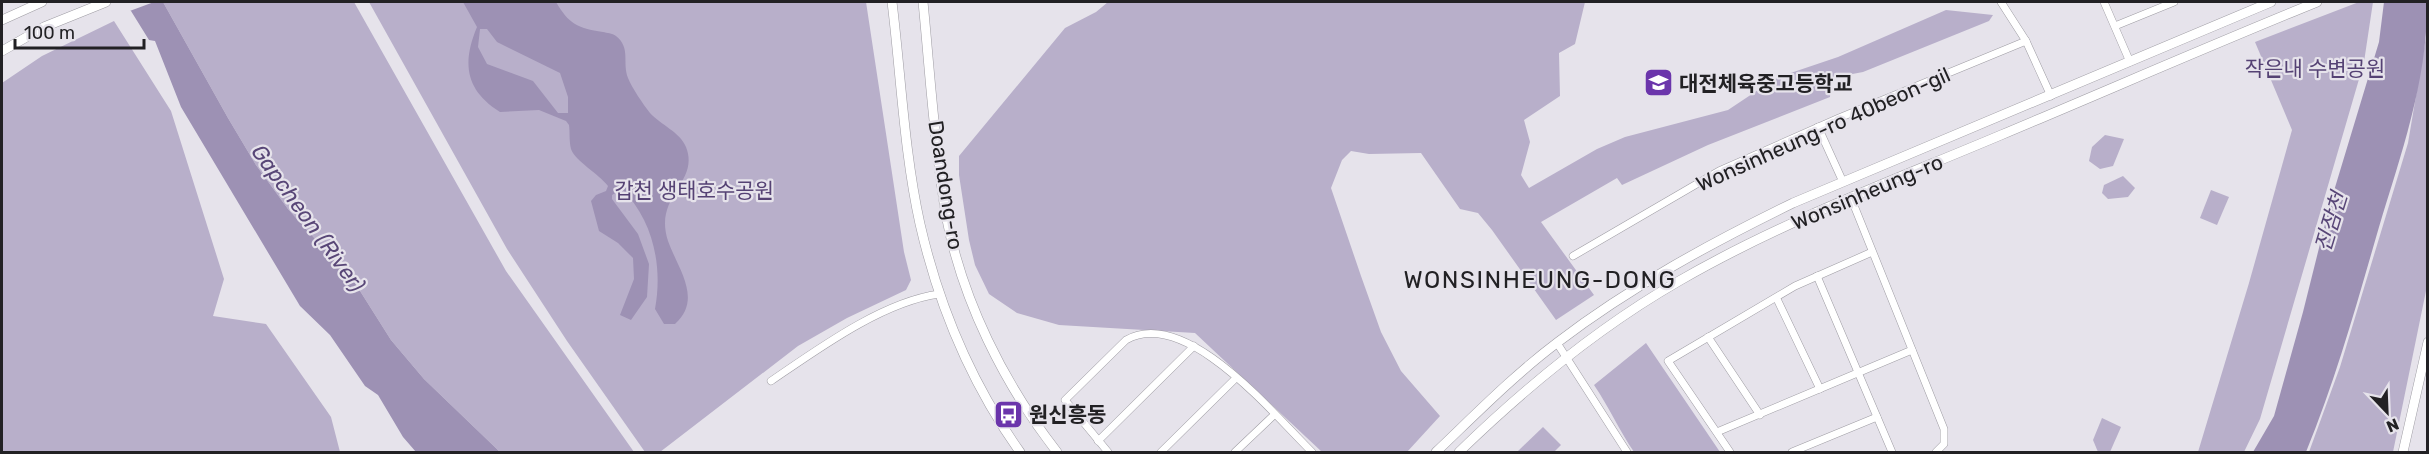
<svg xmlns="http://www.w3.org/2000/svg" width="2429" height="454" font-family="Rubik,'Noto Sans KR',sans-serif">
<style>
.green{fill:#b8afca}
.water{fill:#9d91b4;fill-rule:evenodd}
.pier{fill:#e6e3eb}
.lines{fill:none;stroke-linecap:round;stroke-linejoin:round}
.street-casing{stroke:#9e9ca3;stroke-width:8}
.secondary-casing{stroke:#9e9ca3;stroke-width:10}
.street{stroke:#fff;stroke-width:7}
.secondary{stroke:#fff;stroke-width:9}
.labels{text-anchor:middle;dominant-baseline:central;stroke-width:4.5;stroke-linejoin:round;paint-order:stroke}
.park-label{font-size:21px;fill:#554274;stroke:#e6e3eb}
.poi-label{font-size:21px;font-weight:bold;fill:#222124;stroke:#e6e3eb;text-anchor:start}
.street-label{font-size:21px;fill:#222124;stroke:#e6e3eb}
.water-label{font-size:22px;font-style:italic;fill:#584677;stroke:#e6e3eb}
.quarter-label{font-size:24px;letter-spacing:1.5px;fill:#222124;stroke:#e6e3eb}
</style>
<rect width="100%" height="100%" fill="#e6e3eb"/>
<g class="green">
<path d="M163,2h191l152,269 128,181h-134l-76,-73 -33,-39 -36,-57 -67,-74 -32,-44 -28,-47z"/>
<path d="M369,2h497l38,250 7,28 -5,10 -59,28 -49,28 -138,106h-15l-78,-111 -60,-92z"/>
<path d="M1108,2h477l-10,42 -16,9 1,43 -36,24 6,22 -9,33 8,13 68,-39 28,-12 103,-27 48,-32 62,-21 108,-47 47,5 -4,6 -126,51 -32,6 -1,19 -122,48 -86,40 -5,-7 -76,44 53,73 -38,25 -64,-90 -14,-17 -18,-4 -39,-56 -52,1 -18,-3 -9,9 -11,28 30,88 20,56 20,39 39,45 -33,36h-85l-127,-119 -136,-8 -42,-12 -28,-19 -14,-29 -6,-25 -10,-65v-19l106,-128 31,-16z"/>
<path d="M2359,2h14l-9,60 -104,357 -16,33h-46l51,-169 43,-153 -37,-88z"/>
<path d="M114,21l57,90 53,168 -11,37 53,8 65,93 9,35h-338v-369l40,-27z"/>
<path d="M2427,31v255l-34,166h-84l31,-85 68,-224z"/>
<path d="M2105,135l19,4 -11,27 -13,3 -11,-8 3,-14z"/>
<path d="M2123,176l12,12 -7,9 -20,2 -6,-6 2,-8z"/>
<path d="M2211,190l18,7 -12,28 -17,-7z"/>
<path d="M1646,343l74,109h-86c-15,-22 -25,-45 -40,-67z"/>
<path d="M2102,418l19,9 -11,25h-12l-5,-12z"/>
<path d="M1543,427l18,18 -7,7h-37z"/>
</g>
<g class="water">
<path d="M120,2h43l65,116 28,47 32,44 67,74 36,57 33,39 76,73h-84l-13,-15 -25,-42 -13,-9 -35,-51 -30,-29 -119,-199 -26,-66 -6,-1 -18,-29z"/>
<path d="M463,2h93c13,22 21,26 47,30 4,1 9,1 13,4 15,12 6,26 12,42 4,10 15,26 22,35 11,12 30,19 36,34 14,36 -33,48 -18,94 10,28 35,58 7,83h-11l-9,-15c8,-43 -2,-89 -33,-120l-10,6v4l26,35 11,30 -2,33 -16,23 -11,-5 14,-36 -1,-21 -15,-15 -19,-12 -8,-30 5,-6 10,-4 2,-5c-10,-13 -33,-25 -37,-37 -2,-8 -1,-17 -2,-24l-3,-4 -27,-11 -39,2c-35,-22 -38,-49 -23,-85zM480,29h7l10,13 63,31 8,24v16h-10l-25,-32 -46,-17 -9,-17z"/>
<path d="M2384,2h43c1,77 -26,152 -48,225 -22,76 -43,152 -73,225h-53l21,-36 29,-104 27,-108 49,-162z"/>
</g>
<path class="pier" d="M117,2h37l-27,10z"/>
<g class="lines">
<defs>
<g id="street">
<path d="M2001,2l25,39 25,55"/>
<path d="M2104,2l26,60"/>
<path d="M2115,26l59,-24"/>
<path d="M1818,127l25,55"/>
<path d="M1851,198l93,231v15l-8,8"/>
<path d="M1573,256l146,-85 120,-53 187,-77"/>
<path d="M1817,276l75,176"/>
<path d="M1777,299l43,90"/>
<path d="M1708,337l52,78"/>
<path d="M1557,343l70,109"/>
<path d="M771,381c47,-32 111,-79 168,-87"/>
<path d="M1717,432l195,-82"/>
<path d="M1098,441l96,-95"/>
<path d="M1108,452l-43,-52 61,-60c60,-34 148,75 186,112"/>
<path d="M1161,452l75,-74"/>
<path d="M1235,452l39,-37"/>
<path d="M1730,452l-62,-91 127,-75 77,-34"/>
<path d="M1792,452l85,-35"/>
</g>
<g id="secondary">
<path d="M892,2c9,73 12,150 28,222 19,83 51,159 100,228"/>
<path d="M923,2c7,70 11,142 23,213 16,85 58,169 111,237"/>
<path d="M2,20l40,-18"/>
<path d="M2,51l42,-24 62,-25"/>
<path d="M1436,452c39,-37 78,-77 122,-110 72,-55 153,-99 235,-139l478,-201"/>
<path d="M1459,452c67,-65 138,-124 220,-171 102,-59 213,-100 322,-146 105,-44 210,-90 316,-133"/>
<path d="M2403,452l25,-110"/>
</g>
</defs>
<use href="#street" class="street-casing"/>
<use href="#secondary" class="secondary-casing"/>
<use href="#street" class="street"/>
<use href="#secondary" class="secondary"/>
</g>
<defs>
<symbol id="school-square" viewBox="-11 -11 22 22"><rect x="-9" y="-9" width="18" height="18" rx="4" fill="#6b35ab" stroke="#e6e3eb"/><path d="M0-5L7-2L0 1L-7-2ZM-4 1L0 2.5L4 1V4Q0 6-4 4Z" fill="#fff"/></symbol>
<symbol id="bus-square" viewBox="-11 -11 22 22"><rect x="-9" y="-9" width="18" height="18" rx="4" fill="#6b35ab" stroke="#e6e3eb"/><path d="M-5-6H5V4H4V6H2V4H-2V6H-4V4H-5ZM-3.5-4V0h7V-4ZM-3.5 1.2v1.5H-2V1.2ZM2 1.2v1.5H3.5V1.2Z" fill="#fff"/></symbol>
</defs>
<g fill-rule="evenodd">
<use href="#school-square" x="1642" y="66" width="33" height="33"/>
<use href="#bus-square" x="992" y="398" width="33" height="33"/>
</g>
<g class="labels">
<g class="park-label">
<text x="2315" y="68">작은내 수변공원</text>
<text x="694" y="190">갑천 생태호수공원</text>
</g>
<g class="poi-label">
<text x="1679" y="83">대전체육중고등학교</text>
<text x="1029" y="414">원신흥동</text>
</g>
<g class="street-label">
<text transform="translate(1823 129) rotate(-24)">Wonsinheung-ro 40beon-gil</text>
<text transform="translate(946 185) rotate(81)">Doandong-ro</text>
<text transform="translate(1867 192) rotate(-23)">Wonsinheung-ro</text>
</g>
<g class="water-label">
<text transform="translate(308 218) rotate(54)">Gapcheon (River)</text>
<text transform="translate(2331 222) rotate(-73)">진잠천</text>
</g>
<g class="quarter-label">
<text x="1540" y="280">WONSINHEUNG-DONG</text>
</g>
</g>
<rect width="2429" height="454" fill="none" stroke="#222124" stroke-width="6"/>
<g transform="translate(2387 412) rotate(157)" stroke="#e6e3eb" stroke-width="4.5" paint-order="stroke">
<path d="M0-4.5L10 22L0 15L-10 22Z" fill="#222124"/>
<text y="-9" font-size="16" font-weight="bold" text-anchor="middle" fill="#222124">N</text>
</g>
<path d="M15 39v9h129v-9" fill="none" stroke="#222124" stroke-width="3"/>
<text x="24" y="39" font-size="18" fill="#222124" stroke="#e6e3eb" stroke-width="4.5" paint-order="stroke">100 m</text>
</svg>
